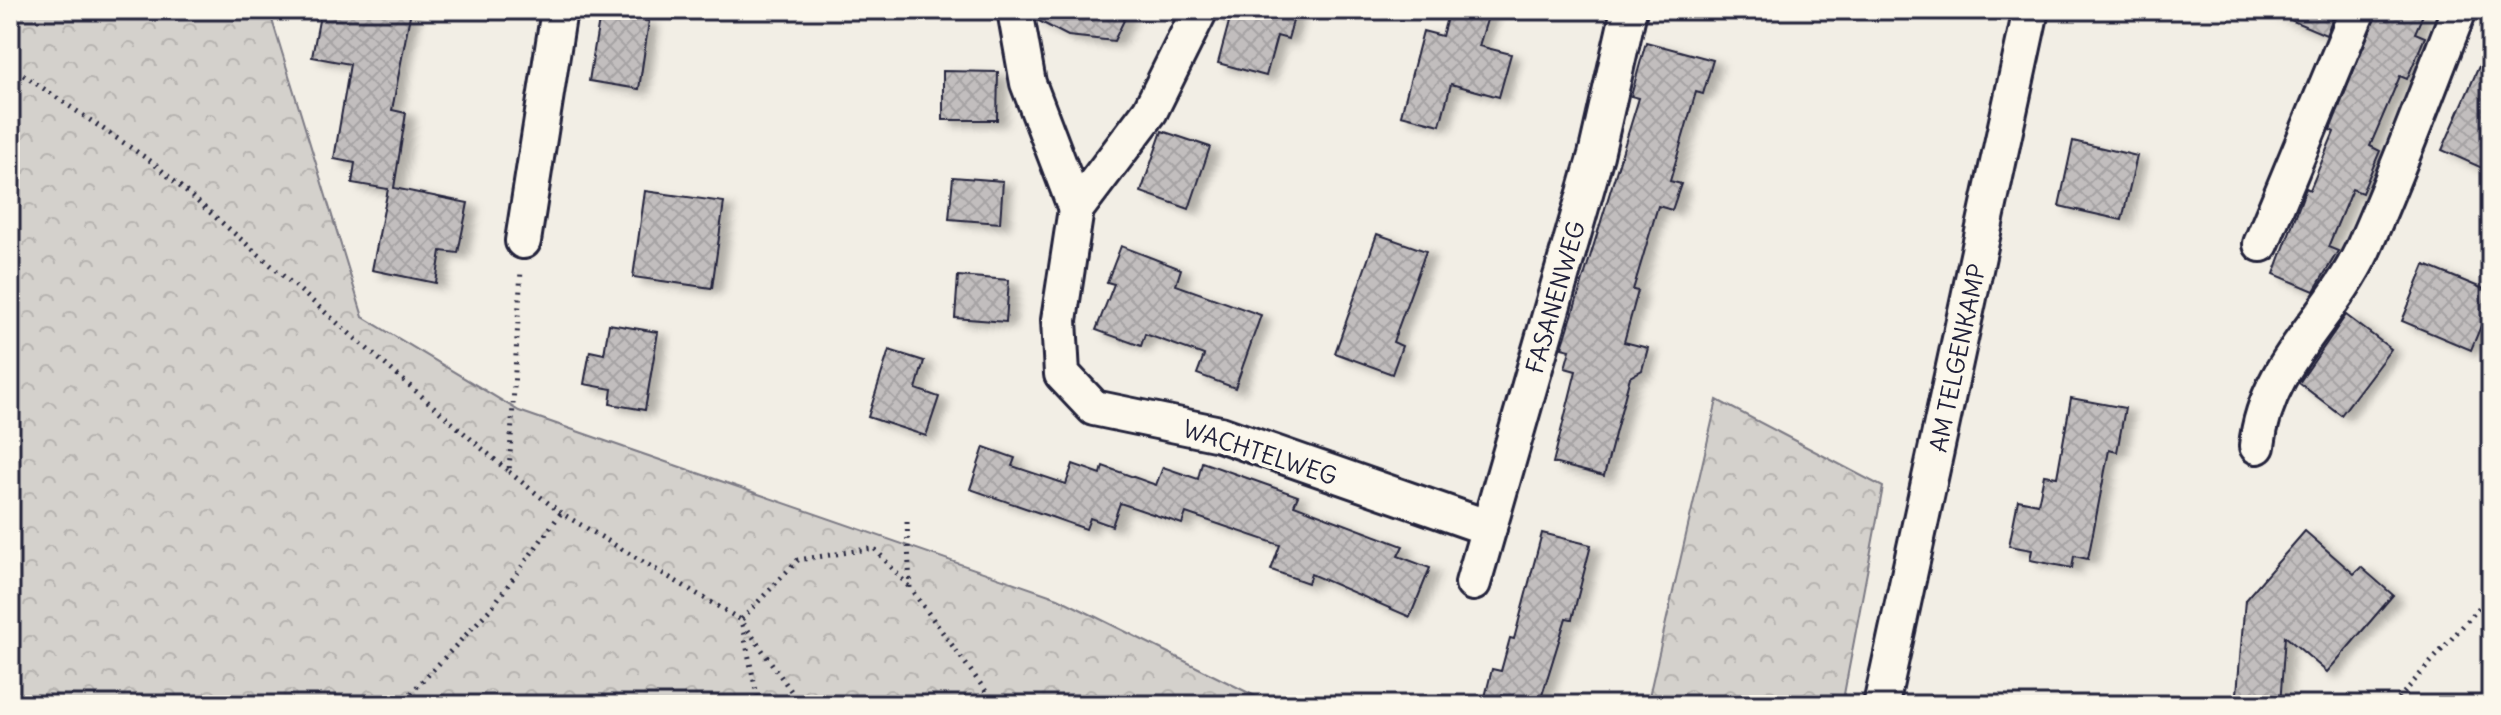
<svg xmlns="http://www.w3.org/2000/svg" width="2501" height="715" font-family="Delius,sans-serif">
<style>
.forest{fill:url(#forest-crowns);stroke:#7b7a84;stroke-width:2}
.building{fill:url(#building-cross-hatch);stroke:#22223b;stroke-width:2;filter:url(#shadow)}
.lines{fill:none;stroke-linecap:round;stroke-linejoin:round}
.minor-casing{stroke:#22223b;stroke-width:40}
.path{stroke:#22223b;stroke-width:5;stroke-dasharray:2 6;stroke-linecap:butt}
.minor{stroke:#fbf7ec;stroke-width:34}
.labels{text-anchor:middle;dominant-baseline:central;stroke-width:8;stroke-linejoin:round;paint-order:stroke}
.street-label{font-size:24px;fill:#22223b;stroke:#fbf7ec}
</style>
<defs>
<pattern id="forest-crowns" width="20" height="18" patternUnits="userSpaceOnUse" patternTransform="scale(2)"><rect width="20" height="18" fill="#d4d1cc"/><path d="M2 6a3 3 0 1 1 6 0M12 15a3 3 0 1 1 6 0" fill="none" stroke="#b6b3b0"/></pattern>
<pattern id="building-cross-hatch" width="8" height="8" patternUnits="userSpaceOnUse" patternTransform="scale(2)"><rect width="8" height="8" fill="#c2bebe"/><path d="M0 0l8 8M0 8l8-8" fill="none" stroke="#a6a3a4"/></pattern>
<filter id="shadow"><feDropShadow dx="9" dy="5" stdDeviation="4" flood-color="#0004"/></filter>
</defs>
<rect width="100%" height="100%" fill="#f2eee5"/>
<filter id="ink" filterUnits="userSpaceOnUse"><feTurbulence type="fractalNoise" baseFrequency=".0125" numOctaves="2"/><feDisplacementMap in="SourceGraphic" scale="16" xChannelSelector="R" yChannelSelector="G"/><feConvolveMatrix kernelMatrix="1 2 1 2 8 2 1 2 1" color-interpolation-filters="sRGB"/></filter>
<g filter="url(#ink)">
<g class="forest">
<path d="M10,10h259l94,307 156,94 539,187 215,107h-1263z"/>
<path d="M1717,400l166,87 -41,218h-195z"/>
</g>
<g class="building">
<path d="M321,10h90l-19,100 14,3 -12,75 74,15 -10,50 -17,-2 -5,32 -64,-13 16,-81 -36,-6 3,-20 -21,-4 16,-95 -38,-7z"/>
<path d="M1035,10h94l-15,31 -46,-5 -31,-16z"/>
<path d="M1220,10h76l-8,29 -11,-3 -11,40 -48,-13 11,-41 -11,-3z"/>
<path d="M1449,10h41l-11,36 32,8 -12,43 -48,-13 -11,41 -39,-10 22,-84 19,5z"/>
<path d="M2267,10h69l-10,25z"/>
<path d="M2378,10h47l-10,23 10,4 -18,42 -7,-3 -30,70 10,5 -18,42 -10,-4 -24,58 10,4 -24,40 -40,-17 32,-86 4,2 24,-58 -4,-2z"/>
<path d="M600,14l49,7 -10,68 -50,-8z"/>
<path d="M2491,39v133l-49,-22z"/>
<path d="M1646,42l67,18 -10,34 -7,-2 -26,89 11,3 -9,26 -14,-4 -25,84 5,1 -14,51 24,6 -6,22 -12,7 -26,99 -51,-13 23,-92 -11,-3 5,-18 -8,-2 77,-250 -8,-2z"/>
<path d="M943,71l55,1 -1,48h-54z"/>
<path d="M1162,131l48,16 -21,62 -48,-17z"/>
<path d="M2073,141l64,15 -15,64 -63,-14z"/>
<path d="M953,177l50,4 -3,42 -51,-4z"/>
<path d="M645,191l79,11 -12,86 -79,-11z"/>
<path d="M1377,234l49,17 -33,91 9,4 -10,28 -57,-21z"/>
<path d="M1121,246l60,23 -5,16 85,30 -26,73 -38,-14 7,-19 -59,-21 -4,12 -45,-16 18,-46 -7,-2z"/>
<path d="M2425,265l66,27v10l-20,48 -69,-29z"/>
<path d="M958,276l51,4 -3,42 -51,-4z"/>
<path d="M2346,315l45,34 -50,66 -42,-32z"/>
<path d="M609,324l49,8 -13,78 -35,-6 2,-15 -28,-5 6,-33 14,3z"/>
<path d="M889,350l35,11 -8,28 23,8 -13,39 -58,-19z"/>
<path d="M2071,398l54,10 -8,44 -8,-2 -21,109 -14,-3 -2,12 -42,-8 2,-10 -23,-4 9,-46 20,4 6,-29 13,2z"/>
<path d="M984,447l31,11 -3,8 54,18 7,-20 28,10 2,-8 53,19 7,-18 35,12 4,-17 96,34 -4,9 109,41 -5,10 32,12 -20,49 -99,-43 -3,9 -37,-13 9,-25 -94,-32 -4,11 -62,-21 -8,23 -22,-8 -4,11 -116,-40z"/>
<path d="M2305,531l49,43 7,-7 32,28 -66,77 -42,-36 -5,69h-44l9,-105z"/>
<path d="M1542,533l49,12 -19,74 -6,-1 -27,87h-56l9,-36 9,2 9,-33 4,1z"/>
</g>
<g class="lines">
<defs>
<g id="minor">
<path d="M1015,10l13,73 48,126"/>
<path d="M1200,10l-50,101 -74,98 -17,111 3,54 32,34 126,26 269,94"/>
<path d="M523,241l36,-231"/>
<path d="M2261,244l97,-234"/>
<path d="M2257,446c8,-81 74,-128 106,-197 35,-78 65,-160 96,-239"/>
<path d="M1473,583l123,-428 33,-145"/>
<path d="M1881,705l150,-695"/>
</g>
</defs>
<use href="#minor" class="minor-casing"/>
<g class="path">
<path d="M10,66l142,96 357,310 12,-202"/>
<path d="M509,472l52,41 180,107 60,85"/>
<path d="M907,522l3,66 86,117"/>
<path d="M400,705l92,-98 69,-94"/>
<path d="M759,705l-18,-85 57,-60 76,-12 36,40"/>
<path d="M2393,705l98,-111"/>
</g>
<use href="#minor" class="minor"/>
</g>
</g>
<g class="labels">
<g class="street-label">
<text transform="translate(1555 297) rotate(-74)">FASANENWEG</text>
<text transform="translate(1957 358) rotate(-78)">AM TELGENKAMP</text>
<text transform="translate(1260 452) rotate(18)">WACHTELWEG</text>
</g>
</g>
<rect width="2501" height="715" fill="none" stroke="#fbf7ec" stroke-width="40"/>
<rect x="20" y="20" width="2461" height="675" fill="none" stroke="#22223b" stroke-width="3" filter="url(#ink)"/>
</svg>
